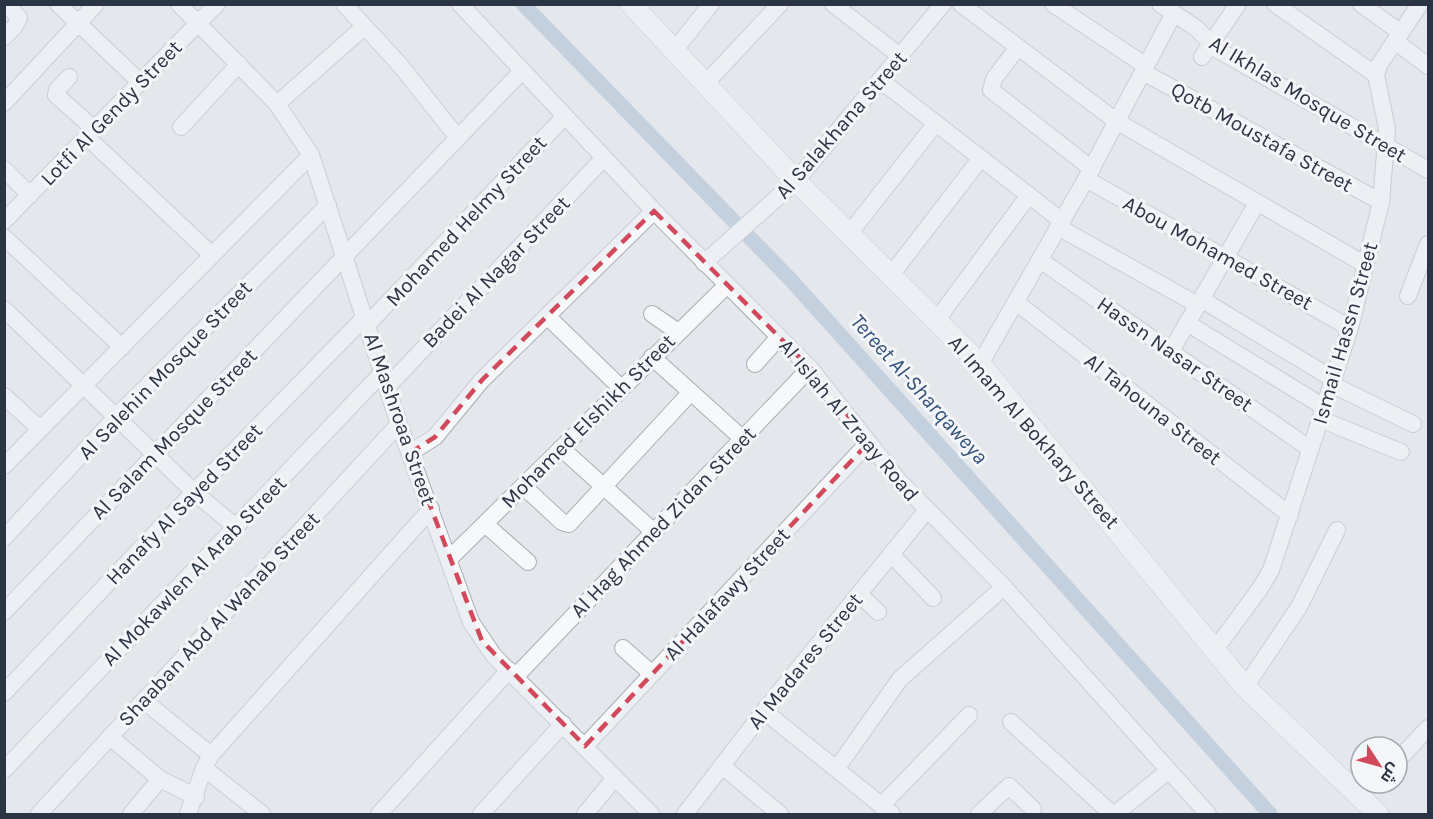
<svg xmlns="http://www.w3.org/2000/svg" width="1433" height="819" font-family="Karla,Cairo,sans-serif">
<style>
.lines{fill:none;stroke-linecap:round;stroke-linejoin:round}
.canal{stroke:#9fb4cc;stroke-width:15}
.minor-casing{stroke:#a9aeb7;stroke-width:18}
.tertiary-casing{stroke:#a9aeb7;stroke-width:22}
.minor{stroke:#f7f8fa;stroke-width:16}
.tertiary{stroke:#f7f8fa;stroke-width:21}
.marked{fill:none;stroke:#d1495b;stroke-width:4.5;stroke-dasharray:12 8;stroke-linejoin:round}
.labels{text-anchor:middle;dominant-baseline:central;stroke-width:6;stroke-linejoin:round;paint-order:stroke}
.street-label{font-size:21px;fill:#2b3445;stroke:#f4f6f9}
.water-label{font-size:22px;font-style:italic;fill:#34527a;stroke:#f4f6f9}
</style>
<rect width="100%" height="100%" fill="#e4e7ec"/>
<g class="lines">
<path class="canal" d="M523,4l268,276 479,534"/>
<defs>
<g id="minor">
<path d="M58,4l82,78"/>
<path d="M179,4l98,100 34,51 88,269 72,198 23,34 157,158"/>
<path d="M344,4l56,61 58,73"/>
<path d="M460,4l194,207 156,157 89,113 105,106 204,227"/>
<path d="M833,4l67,52"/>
<path d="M961,4l155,117 250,144"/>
<path d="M1053,4l93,62"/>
<path d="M1160,4l36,24 22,22 210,120"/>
<path d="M1275,4l101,71"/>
<path d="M1361,4l40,29"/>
<path d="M4,37l11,-11 4,-8 -12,-14"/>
<path d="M1395,41l33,25"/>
<path d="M1018,47l-24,32 -3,11 101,79"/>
<path d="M674,51l37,-47"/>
<path d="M1202,57l36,-53"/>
<path d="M1143,72l238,130"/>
<path d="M69,77l-12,13 -1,5 38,34"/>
<path d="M880,80l182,141"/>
<path d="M705,84l75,-80"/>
<path d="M4,103l92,-99"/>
<path d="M277,104l87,-77"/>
<path d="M181,127l58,-63"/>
<path d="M87,137l125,118"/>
<path d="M4,169l26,26"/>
<path d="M1086,179l264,149"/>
<path d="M4,221l213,-217"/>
<path d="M1058,227l140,78"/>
<path d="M849,234l87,-111"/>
<path d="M4,237l118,110"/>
<path d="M1040,260l270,189"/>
<path d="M704,263l92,-82 147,-177"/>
<path d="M891,275l90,-117"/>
<path d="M1408,296l20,-52"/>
<path d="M1201,299l132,80"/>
<path d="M1017,303l273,212"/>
<path d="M4,309l190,183 42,35"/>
<path d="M652,314l26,18"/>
<path d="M547,316l74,72"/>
<path d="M936,321l93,-126"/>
<path d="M1187,323l137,84"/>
<path d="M367,325l197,-208"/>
<path d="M1171,351l86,-148"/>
<path d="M652,357l91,82"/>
<path d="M755,364l24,-27"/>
<path d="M980,364l106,-185 88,-166"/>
<path d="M1331,384l82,40"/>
<path d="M388,386l216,-228"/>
<path d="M4,396l36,33"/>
<path d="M1320,419l81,33"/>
<path d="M561,448l93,84"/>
<path d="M410,453l25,-16 47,-57 172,-169"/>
<path d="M4,466l307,-311"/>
<path d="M523,486l39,36 7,2 122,-132"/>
<path d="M485,524l43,38"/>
<path d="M4,538l113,-122 211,-211"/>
<path d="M891,554l42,44"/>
<path d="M449,559l278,-274"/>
<path d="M859,594l19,18"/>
<path d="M4,612l517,-540"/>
<path d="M623,648l29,26"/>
<path d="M1214,651l45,-61 12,-20 79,-242 31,-126 6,-73 -11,-54 3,-10 41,-61"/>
<path d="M516,676l294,-308"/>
<path d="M1245,687l54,-80 38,-77"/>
<path d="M4,693l190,-201 171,-175"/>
<path d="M144,701l67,54"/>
<path d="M764,711l128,103"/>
<path d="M1011,722l101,92"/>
<path d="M110,737l50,42 36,18"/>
<path d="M585,746l284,-304"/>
<path d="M1397,761l31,-33"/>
<path d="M722,766l58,48"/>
<path d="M204,768l58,46"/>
<path d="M837,768l63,-89 104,-92"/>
<path d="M4,770l378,-397"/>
<path d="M1358,794l13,-11"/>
<path d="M881,806l88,-91"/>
<path d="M39,814l360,-390"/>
<path d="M131,814l29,-35"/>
<path d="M188,814l16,-46 7,-13 220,-246"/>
<path d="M379,814l130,-144"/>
<path d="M481,814l82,-90"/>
<path d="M585,814l30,-36"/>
<path d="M685,814l79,-103 163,-201"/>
<path d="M979,814l30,-28 24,23"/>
<path d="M1115,814l52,-42"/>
</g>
<path id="tertiary" d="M631,4l165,177 184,183 265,323 133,127"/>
</defs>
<use href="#minor" class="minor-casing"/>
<use href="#tertiary" class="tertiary-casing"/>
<use href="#minor" class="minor"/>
<use href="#tertiary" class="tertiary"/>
</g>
<path d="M0 0H1433V819H0ZM654,211l156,157 59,74 -284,304 -103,-105 -72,-188 25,-16 47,-57z" fill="#e4e7ec" fill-opacity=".55" fill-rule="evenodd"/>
<path class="marked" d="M654,211l156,157 59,74 -284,304 -103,-105 -72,-188 25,-16 47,-57z"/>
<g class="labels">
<g class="street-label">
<text transform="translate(1308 99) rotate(31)">Al Ikhlas Mosque Street</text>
<text transform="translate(111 113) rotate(-46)">Lotfi Al Gendy Street</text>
<text transform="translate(841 125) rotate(-49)">Al Salakhana Street</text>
<text transform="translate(1262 137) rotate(29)">Qotb Moustafa Street</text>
<text transform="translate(466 221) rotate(-47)">Mohamed Helmy Street</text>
<text transform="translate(1218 253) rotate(29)">Abou Mohamed Street</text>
<text transform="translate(496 272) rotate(-46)">Badei Al Nagar Street</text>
<text transform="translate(1345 333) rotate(-74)">Ismail Hassn Street</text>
<text transform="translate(1175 354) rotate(35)">Hassn Nasar Street</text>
<text transform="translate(165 370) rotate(-46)">Al Salehin Mosque Street</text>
<text transform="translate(1153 409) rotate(38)">Al Tahouna Street</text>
<text transform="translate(400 419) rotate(71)">Al Mashroaa Street</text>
<text transform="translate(849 420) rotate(50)">Al Islah Al Zraay Road</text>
<text transform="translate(588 421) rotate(-45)">Mohamed Elshikh Street</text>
<text transform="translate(1034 432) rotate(49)">Al Imam Al Bokhary Street</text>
<text transform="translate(174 434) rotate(-46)">Al Salam Mosque Street</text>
<text transform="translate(184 504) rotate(-46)">Hanafy Al Sayed Street</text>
<text transform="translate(663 522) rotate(-46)">Al Hag Ahmed Zidan Street</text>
<text transform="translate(194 571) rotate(-46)">Al Mokawlen Al Arab Street</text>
<text transform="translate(727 594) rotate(-47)">Al Halafawy Street</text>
<text transform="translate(219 619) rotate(-47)">Shaaban Abd Al Wahab Street</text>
<text transform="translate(805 661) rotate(-51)">Al Madares Street</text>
</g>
<g class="water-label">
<text transform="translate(919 389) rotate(48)">Tereet Al-Sharqaweya</text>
</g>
</g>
<rect width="1433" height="819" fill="none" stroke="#2b3445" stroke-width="12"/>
<g transform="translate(1379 765) rotate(126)"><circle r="28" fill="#f4f6f9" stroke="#a4a8b1" stroke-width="1.5"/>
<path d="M0-4.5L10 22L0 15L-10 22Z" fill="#d1495b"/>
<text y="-9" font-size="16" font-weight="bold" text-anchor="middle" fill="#2b3445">ش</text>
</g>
</svg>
